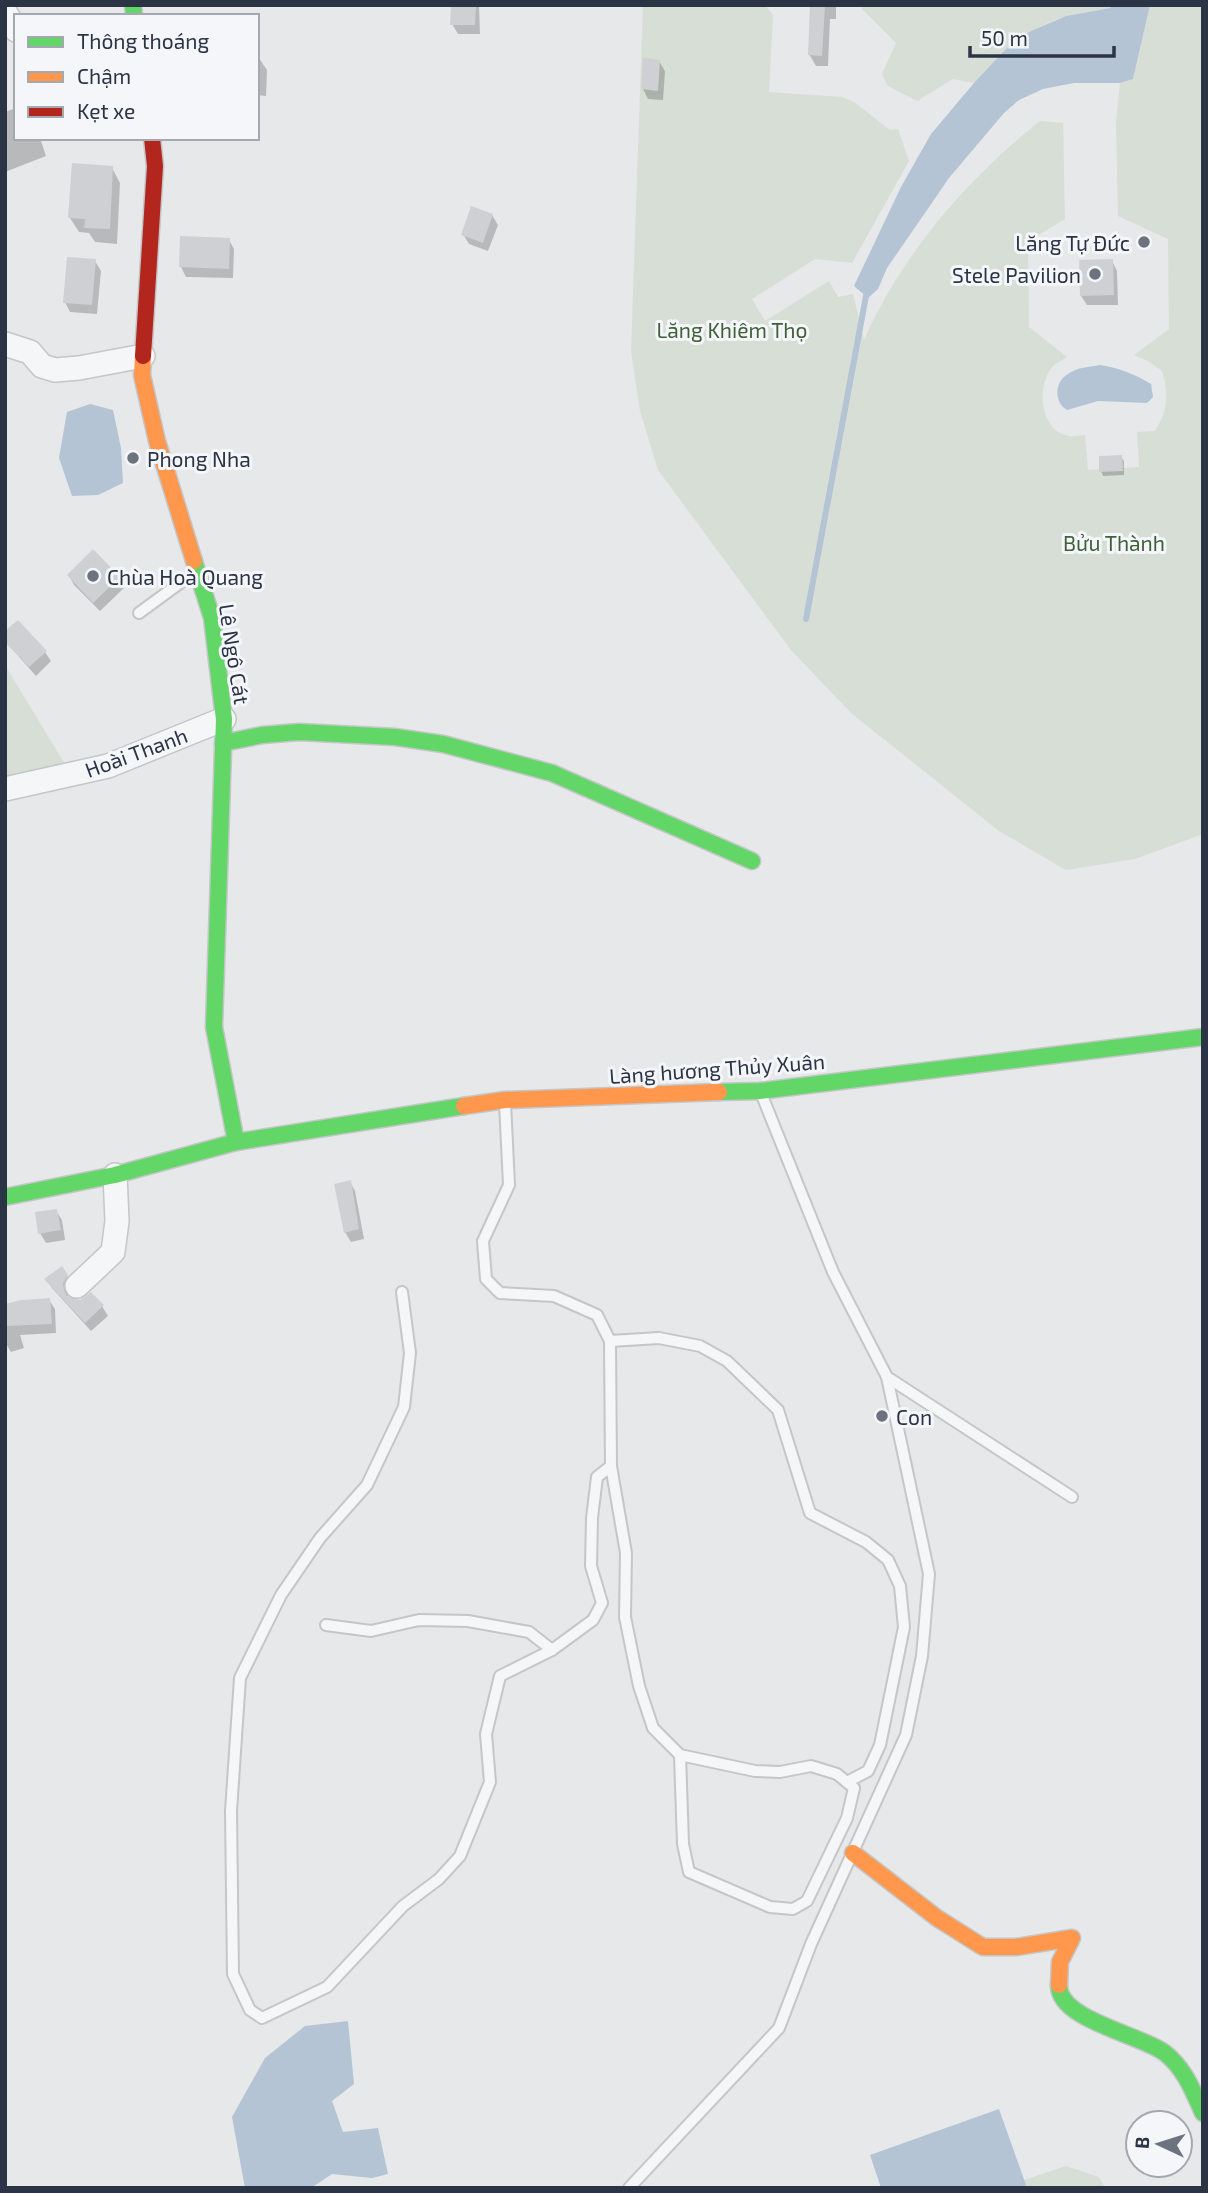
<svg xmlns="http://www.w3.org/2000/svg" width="1208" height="2193" font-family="'Exo 2',sans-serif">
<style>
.green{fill:#d6ded6}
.water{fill:#b4c4d5}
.shadow{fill:#0003}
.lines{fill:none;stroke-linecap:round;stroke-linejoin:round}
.stream{stroke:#b4c4d5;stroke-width:6}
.building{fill:#ced0d3}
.lane-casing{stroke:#c4c6c8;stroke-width:14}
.street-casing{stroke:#c4c6c8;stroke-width:26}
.fast-casing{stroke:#c4c6c8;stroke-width:19}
.slow-casing{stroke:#c4c6c8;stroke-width:19}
.jam-casing{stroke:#c4c6c8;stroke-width:19}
.lane{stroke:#f5f6f7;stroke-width:10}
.street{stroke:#f5f6f7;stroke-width:23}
.fast{stroke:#63d668;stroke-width:16}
.slow{stroke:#ff974d;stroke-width:16}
.jam{stroke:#b3261e;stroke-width:16}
.poi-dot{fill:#6c737f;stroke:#f4f6f9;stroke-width:2.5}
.labels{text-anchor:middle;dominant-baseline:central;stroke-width:6;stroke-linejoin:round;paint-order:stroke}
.poi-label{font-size:21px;fill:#2b3445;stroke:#f4f6f9;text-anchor:start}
.park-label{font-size:21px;fill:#3f6138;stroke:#f4f6f9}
.street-label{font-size:21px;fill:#2b3445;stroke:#f4f6f9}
</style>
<rect width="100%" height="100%" fill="#e6e8ea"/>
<g class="green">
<path d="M643,5h122l8,10 -4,77 73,5 12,5 36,28 8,-1 11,32 -57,102 -37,-4 -63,40 13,22 64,-40 9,16 15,-3 11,46c38,-86 103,-161 176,-219l23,2 2,96 -37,22 1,86 38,30c-4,3 -11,6 -14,9 -17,19 -14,65 16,70 4,1 12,-1 16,-1l3,35 51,-3 -2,-35 18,-1c13,-20 14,-37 7,-60l-14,-10 -14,-6 35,-26 -1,-90 -50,-23 -2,-94 4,-39 13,-4 17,-74h53v829l-68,25 -69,11 -67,-39 -148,-118 -60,-63 -133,-180 -18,-59 -9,-60z"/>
<path d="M863,5h250l-3,3c-14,3 -29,4 -43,8 -39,11 -66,39 -93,67l-21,-4 -36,22 -29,-15 -6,-12 14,-31 -34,-34z"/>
<path d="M5,665l61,101 -61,17z"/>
<path d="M1066,2166l33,11 6,11h-105z"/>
</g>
<g class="water">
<path d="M1113,5h37l-17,74 -13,4h-46l-31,6 -24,11 -15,13 -55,65 -62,90 -9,21 -10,9 -14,-12 47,-99 30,-53 43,-51 31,-33 26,-19 35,-15 44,-8z"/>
<path d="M1100,365c19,3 35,9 51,19l2,13 -6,6 -49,-2 -31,9c-13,-8 -13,-28 1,-36 9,-7 22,-7 32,-9z"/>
<path d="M90,404l23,6 8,38 2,35 -25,12 -26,1 -13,-38 8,-46z"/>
<path d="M348,2021l6,63 -22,17 11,31 35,-4 10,46 -16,4 -40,-4 -21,14h-66l-13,-71 33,-59 40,-32z"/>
<path d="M999,2109l27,76 -5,3h-140l-11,-33z"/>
</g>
<g class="shadow">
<path d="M452,5h27l1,29h-22l-6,-10z"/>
<path d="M812,5h24v14h-6l-2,47h-12l-7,-12z"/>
<path d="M257,55l10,15 -1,26 -9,-1z"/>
<path d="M659,61l6,10 -2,29 -15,-1 -5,-10z"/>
<path d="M16,108v30h24l6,18 -41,16v-60z"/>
<path d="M112,168l8,15 -3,61 -22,-2 -6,-9 -10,-1 -9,-14z"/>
<path d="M492,215l6,10 -10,26 -19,-7 -6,-10z"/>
<path d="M229,240l5,9 -1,29 -47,-1 -5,-10z"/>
<path d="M95,261l6,10 -4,43 -27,-2 -5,-10z"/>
<path d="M1112,261l5,10 1,34h-31l-6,-9z"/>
<path d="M1121,457l3,4v14l-21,1 -2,-5z"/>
<path d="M69,575l49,3 6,10 -24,23 -26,-26z"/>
<path d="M5,641l40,11 6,9 -15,15z"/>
<path d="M350,1182l5,9 9,48 -13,3 -6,-10z"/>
<path d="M56,1211l6,9 3,20 -19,3 -6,-10z"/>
<path d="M67,1276l6,10 -5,7v5l34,8 6,10 -17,15 -39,-43 -5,-9z"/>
<path d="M49,1300l6,9 1,24 -36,2 4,13 -13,4 -6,-10v-36z"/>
</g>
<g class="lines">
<path class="stream" d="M806,619l60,-323"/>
</g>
<g class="building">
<path d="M451,5h25l-1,20h-25z"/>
<path d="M810,5h15l-3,51 -14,-1z"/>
<path d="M643,58l17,2 -2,31 -17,-2z"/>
<path d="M72,163l41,3 -3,63 -26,-1 1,-9 -17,-1z"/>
<path d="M471,206l22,8 -10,29 -22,-8z"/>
<path d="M180,236l50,2 -1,31 -50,-2z"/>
<path d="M67,257l29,2 -4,46 -29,-2z"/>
<path d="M1113,259l1,36 -34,1 -1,-36z"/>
<path d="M1122,455l1,16 -24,1v-16z"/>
<path d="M93,549l27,28 -27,26 -26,-28z"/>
<path d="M18,620l29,31 -18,16 -24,-25v-11z"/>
<path d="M351,1180l8,49 -15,4 -10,-49z"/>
<path d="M57,1209l4,21 -23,4 -3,-22z"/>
<path d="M62,1266l6,9 -5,8 1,7 3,6 13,4 11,-8 13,13 -19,18 -41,-44z"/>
<path d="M50,1298l2,26 -47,2v-22l16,-4z"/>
</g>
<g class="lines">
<defs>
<g id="lane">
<path d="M139,613l56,-41"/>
<path d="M505,1103l4,82 -26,56 3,38 14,14 54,3 43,19 13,26 1,125 15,87 -1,64 14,69 14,42 27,27 75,16 25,1 31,-6 26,8 17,14 -7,30 -40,83 -14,8 -23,-2 -81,-35 -6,-28 -3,-89"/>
<path d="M402,1292l8,61 -6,54 -37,78 -47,53 -39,57 -41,83 -9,133 2,163 17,36 12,8 65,-31 76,-81 36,-27 21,-23 30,-74 -4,-48 14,-58 52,-26 41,-30 9,-17 -11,-37 1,-48 5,-41 14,-11"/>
<path d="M610,1341l49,-3 41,8 27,15 51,49 32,103 56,29 22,18 12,26 4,41 -24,118 -12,26 -21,11"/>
<path d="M887,1377l185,120"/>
<path d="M326,1625l45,6 48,-11 49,1 61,11 23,18"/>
<path d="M629,2188l150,-160 32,-84 95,-209 16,-79 7,-82 -42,-197 -54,-105 -72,-179"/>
</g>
<g id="street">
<path d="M5,12l11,18"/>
<path d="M5,344l25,8 12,14 13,4 24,-2 64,-12"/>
<path d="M5,789l103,-23 116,-47"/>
<path d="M77,1286l36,-34 4,-31 -2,-46"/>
</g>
<g id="fast">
<path d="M133,5l1,11"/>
<path d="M194,561l18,57 12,101 -10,308 22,115"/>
<path d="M223,743l39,-8 37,-3 96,5 48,7 109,29 200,88"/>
<path d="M719,1092l41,-1 443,-54"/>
<path d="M5,1197l110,-22 121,-33 228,-36"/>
<path d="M1059,1985c-1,35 83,50 106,68 20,16 28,38 38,60"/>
</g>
<g id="slow">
<path d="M143,356l-1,19 15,66 37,120"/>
<path d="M464,1106l41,-6 214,-8"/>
<path d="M853,1853l84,65 46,29h33l56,-9 -12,24 -1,23"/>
</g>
<path id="jam" d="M143,356l12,-190 -3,-28"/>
</defs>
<use href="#lane" class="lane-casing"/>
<use href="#street" class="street-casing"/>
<use href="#fast" class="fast-casing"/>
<use href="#slow" class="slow-casing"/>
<use href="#jam" class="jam-casing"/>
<use href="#lane" class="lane"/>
<use href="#street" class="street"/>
<use href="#fast" class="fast"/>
<use href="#slow" class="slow"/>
<use href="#jam" class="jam"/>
</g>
<g class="poi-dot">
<circle cx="1144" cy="242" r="7"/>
<circle cx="1095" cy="274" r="7"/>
<circle cx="133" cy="458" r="7"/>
<circle cx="93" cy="576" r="7"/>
<circle cx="882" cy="1416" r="7"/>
</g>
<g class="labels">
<g class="poi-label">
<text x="1130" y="242" text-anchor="end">Lăng Tự Đức</text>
<text x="1081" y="274" text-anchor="end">Stele Pavilion</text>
<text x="147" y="458">Phong Nha</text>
<text x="107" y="576">Chùa Hoà Quang</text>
<text x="896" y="1416">Con</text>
</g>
<g class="park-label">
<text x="732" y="329">Lăng Khiêm Thọ</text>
<text x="1114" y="542">Bửu Thành</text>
</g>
<g class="street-label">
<text transform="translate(235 654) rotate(81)">Lê Ngô Cát</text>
<text transform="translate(136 752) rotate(-20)">Hoài Thanh</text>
<text transform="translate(717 1068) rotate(-4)">Làng hương Thủy Xuân</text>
</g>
</g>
<rect width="1208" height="2193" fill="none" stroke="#2b3445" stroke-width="14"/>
<rect x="14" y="14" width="245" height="126" fill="#f4f6f9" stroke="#a4a8b1" stroke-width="2"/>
<rect x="28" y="37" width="35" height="10" fill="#63d668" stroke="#a4a8b1" stroke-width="2"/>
<text x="77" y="49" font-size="21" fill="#2b3445">Thông thoáng</text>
<rect x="28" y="72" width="35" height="10" fill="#ff974d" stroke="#a4a8b1" stroke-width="2"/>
<text x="77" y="84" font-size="21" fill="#2b3445">Chậm</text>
<rect x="28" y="107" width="35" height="10" fill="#b3261e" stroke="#a4a8b1" stroke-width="2"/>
<text x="77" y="119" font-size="21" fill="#2b3445">Kẹt xe</text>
<g transform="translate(1159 2144) rotate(274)"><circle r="33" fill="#f4f6f9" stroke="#a4a8b1" stroke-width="2"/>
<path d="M0-5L12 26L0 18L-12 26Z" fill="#6c737f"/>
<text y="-10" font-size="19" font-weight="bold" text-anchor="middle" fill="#2b3445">B</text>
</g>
<path d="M970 46v10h144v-10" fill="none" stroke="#2b3445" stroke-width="3.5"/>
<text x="981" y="46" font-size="21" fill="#2b3445" stroke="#f4f6f9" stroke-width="5" paint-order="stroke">50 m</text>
</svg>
